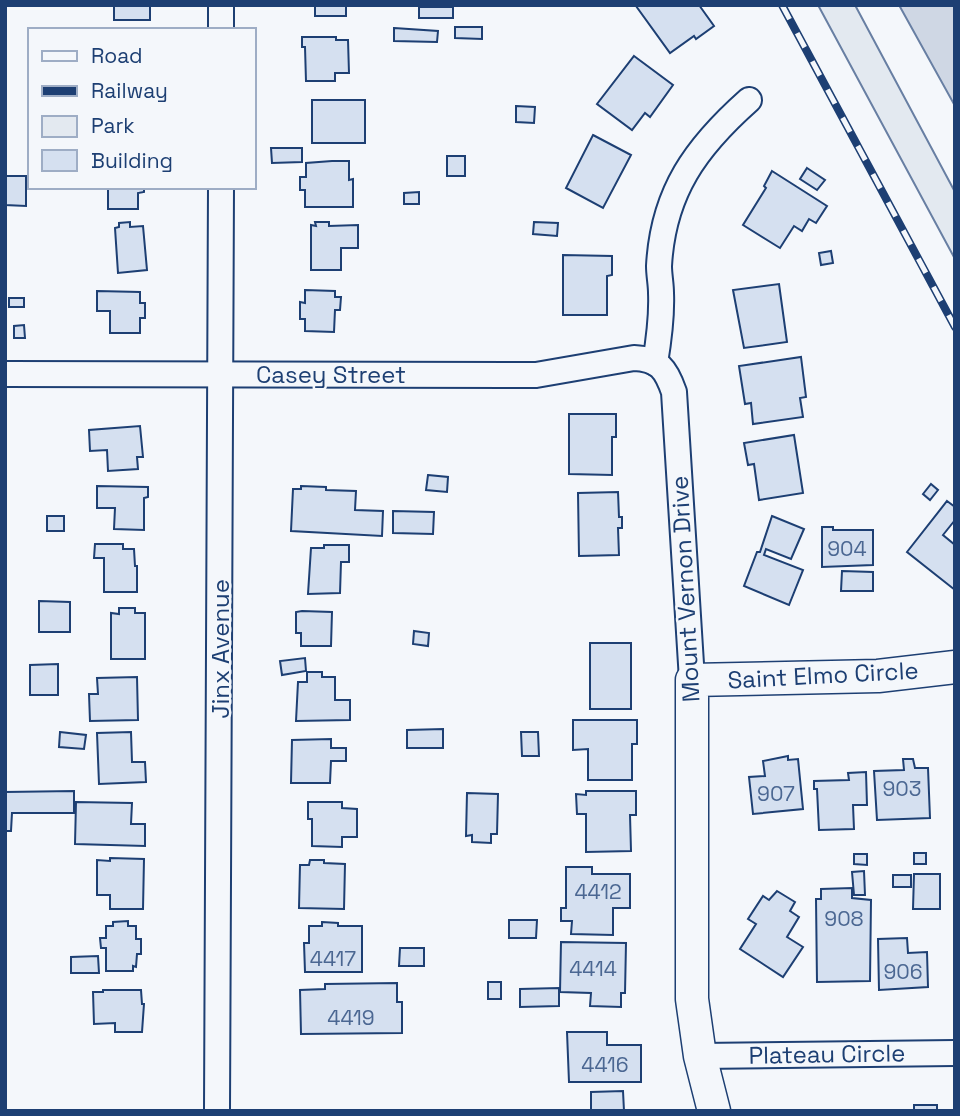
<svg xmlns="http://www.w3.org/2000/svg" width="960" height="1116" font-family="'Space Grotesk',sans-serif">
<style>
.green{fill:#e3e9f0;stroke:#687fa3;stroke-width:2}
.water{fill:#cfd7e4;stroke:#687fa3;stroke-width:2}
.building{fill:#d5e0f0;stroke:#1d3f73;stroke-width:2}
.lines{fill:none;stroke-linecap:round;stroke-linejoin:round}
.minor-casing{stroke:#1d3f73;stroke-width:28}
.tertiary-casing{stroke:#1d3f73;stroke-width:35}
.minor{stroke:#f4f7fb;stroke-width:24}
.tertiary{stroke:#f4f7fb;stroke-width:32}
.rail-casing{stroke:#1d3f73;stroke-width:8}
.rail{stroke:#f4f7fb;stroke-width:5;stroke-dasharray:16;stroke-linecap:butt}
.labels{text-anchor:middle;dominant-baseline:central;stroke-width:5;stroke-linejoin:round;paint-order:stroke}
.number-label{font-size:21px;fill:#4b6792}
.street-label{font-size:24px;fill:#1d3f73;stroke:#f4f7fb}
</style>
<rect width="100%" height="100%" fill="#f4f7fb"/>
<path class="green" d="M818,5h37l100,187v67z"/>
<path class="water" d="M899,5h56v101z"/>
<g class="building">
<rect x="114" y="5" width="36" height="15"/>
<rect x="315" y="5" width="31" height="11"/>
<path d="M699,5l15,21 -18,13 -2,-3 -24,17 -34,-47z"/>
<rect x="419" y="7" width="34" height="11"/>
<path d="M455,27h27v12l-27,-1z"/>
<path d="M394,28l44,3 -1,11 -43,-1z"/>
<path d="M302,37h34v3h12l1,33h-14v8h-29l-1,-34h-3z"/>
<path d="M634,56l39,29 -23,32 -5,-4 -13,17 -35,-26z"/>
<rect x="312" y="100" width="53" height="43"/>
<path d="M516,106l19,1 -1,16 -18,-1z"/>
<path d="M593,135l38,20 -28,53 -37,-20z"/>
<path d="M271,148h31v14l-30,1z"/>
<rect x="447" y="156" width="18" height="20"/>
<path d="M332,161h17v19l4,-1v28h-48v-17h-5v-13h6v-14z"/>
<path d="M807,168l18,12 -8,10 -17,-11z"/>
<path d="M5,170v6h21v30l-21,-1z"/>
<path d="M772,171l55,35 -11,17 -7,-4 -7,12 -8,-5 -14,22 -37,-23 23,-37 -2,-2z"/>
<path d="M108,187h36v5l-6,1v16h-30z"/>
<path d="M419,192v12h-15v-11z"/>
<path d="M130,222v5l13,-1 4,44 -29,3 -3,-45 4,-1v-4z"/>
<path d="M315,222h14v4l29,-1v23h-17v22h-30v-45l5,1z"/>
<path d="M534,222l24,1 -1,13 -24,-2z"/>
<path d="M831,251l2,12 -12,2 -2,-12z"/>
<path d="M563,255l49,1v19l-5,1v39h-44z"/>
<path d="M779,284l8,58 -43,6 -11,-58z"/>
<path d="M305,290l30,1v6h6l-1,13h-5l-1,22 -29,-1v-12h-5v-17l5,1z"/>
<path d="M97,291l43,1v11h5v15h-5v15h-30v-22h-13z"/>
<rect x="9" y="298" width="15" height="9"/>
<path d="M24,325l1,13h-11v-12z"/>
<path d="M801,357l5,40 -6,1 3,19 -50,7 -2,-21 -6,1 -6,-38z"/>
<path d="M569,414h47v23h-4v38l-43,-1z"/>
<path d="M140,426l3,31h-6l1,12 -30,2 -1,-21 -17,1 -1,-21z"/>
<path d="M794,435l9,58 -44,7 -5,-36 -6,1 -4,-22z"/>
<path d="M428,475l20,2 -1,15 -21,-2z"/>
<path d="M931,484l7,6 -8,10 -7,-6z"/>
<path d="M97,486l51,1v10l-4,1v32l-30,-1 1,-21h-18z"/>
<path d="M301,486l25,1v3l30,1 -1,19 28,1 -1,25 -91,-5 2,-42h8z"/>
<path d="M618,492l1,25h3v11h-4l1,27 -40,1 -1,-63z"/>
<path d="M947,501l8,6v13l-12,15 12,10v45l-48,-38z"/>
<path d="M393,511l41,1 -1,22 -40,-1z"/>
<rect x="47" y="516" width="17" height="15"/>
<path d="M772,516l32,13 -13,30 -25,-10 -2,6 39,15 -14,35 -45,-19 13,-34h3z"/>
<path d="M822,527h11v3h40v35l-51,2z"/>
<path d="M95,544h28v5h11l1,17h2v26h-33v-34h-10z"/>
<path d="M324,545h25v17h-8l-1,31 -32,1 3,-46h13z"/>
<path d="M842,571l31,1v19h-32z"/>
<path d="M39,601l31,1v30h-31z"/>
<path d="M119,608h16v5h10v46h-34v-46l8,1z"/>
<path d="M302,611l30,1 -1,34h-30v-13h-5v-21z"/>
<path d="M414,631l15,2 -1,13 -15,-2z"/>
<rect x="590" y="643" width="41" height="66"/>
<path d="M305,658l1,13 -24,4 -2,-14z"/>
<path d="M58,664v31h-28v-30z"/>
<path d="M307,672h15v5h13v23h15v20l-54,1 2,-39h9z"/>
<path d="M137,677l1,43 -48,1 -1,-27h9l-1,-16z"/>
<path d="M573,720h64v24h-5v36h-44v-31l-15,1z"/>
<path d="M443,729v19h-36v-18z"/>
<path d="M60,732l26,3 -2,14 -25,-2z"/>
<path d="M131,732l1,30h13l1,20 -47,2 -2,-51z"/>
<path d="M521,732h17l1,24h-17z"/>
<path d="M331,739v9h15v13h-15l-1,22h-39l1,-43z"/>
<path d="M788,756v4l10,-1 5,50 -50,5 -4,-37 16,-1 -2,-15z"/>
<path d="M903,759h10l2,9h13l2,50 -53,2 -3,-49 30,-1z"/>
<path d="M866,772l1,33h-14l1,24 -35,1 -2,-41h-3v-8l35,-1 -1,-7z"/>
<path d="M74,791v22h-62l-1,18h-6v-39z"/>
<path d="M586,791h50v24h-6l1,36 -45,1v-38h-9l-1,-20 10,1z"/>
<path d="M467,793l31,1 -1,40h-6v9l-19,-1v-7l-6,1z"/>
<path d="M76,802l56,1 -1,21h14v22l-70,-2z"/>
<path d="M308,802h34v6l15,1v28h-15v10l-30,-1v-27h-4z"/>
<rect x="914" y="853" width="12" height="11"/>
<path d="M854,854h13v11l-13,-1z"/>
<path d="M110,858l34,1 -1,50h-33v-14h-13v-35l13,1z"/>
<path d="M310,860h14v3l21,1 -1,45 -45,-1 1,-43h9z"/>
<path d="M566,867h26v7h38v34h-17v27l-42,-1 1,-13h-11v-13h5z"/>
<path d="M864,871l1,24h-11l-2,-23z"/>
<path d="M914,874h26v35h-27z"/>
<rect x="893" y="875" width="18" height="12"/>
<path d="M852,888v10l19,2 -1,81 -53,1 -1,-83h5v-10z"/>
<path d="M777,891l18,11 -5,9 9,6 -12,20 16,10 -20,30 -43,-28 16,-25 -8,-5 15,-23 6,4z"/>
<path d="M509,920h28l-1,18h-27z"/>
<path d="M128,921v5h8v13h5v15h-4l-1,13 -3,-1v5h-27v-23h-5l-1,-10h6v-12h7v-4z"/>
<path d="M322,922l16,1v3h24v46h-57l-1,-29h5v-17h13z"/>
<path d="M907,938l1,15 19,-1 1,35 -49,3 -1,-51z"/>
<path d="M561,942l65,1 -1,50h-4v14l-31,-1 1,-13 -31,-1z"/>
<path d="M400,948h24v18h-25z"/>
<path d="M98,956l1,17h-28v-16z"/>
<rect x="488" y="982" width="13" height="17"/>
<path d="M397,983v19h5v31l-101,1 -1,-44 25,-1v-5z"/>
<path d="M559,988v18l-39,1v-18z"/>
<path d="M103,990h38l1,14h2l-2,28h-27v-9l-21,1 -1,-32h10z"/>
<path d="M567,1032h40v13h34v37h-72z"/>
<path d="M623,1091l1,20h-33v-19z"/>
<rect x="914" y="1105" width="23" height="6"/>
</g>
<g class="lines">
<defs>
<g id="minor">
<path d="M221,5v25"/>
<path d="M655,363c4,-24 7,-47 6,-70 0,-9 -2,-18 -2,-27 4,-74 37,-119 90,-166"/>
<path d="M5,374l531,1 98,-17c25,1 32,11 40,34l18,288"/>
<path d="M700,1056l255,-3"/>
<path d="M217,1111l4,-924"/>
</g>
<path id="tertiary" d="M714,1111l-14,-55 -8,-57v-319l186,-4 77,-9"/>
</defs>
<use href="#minor" class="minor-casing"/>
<use href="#tertiary" class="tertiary-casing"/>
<use href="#minor" class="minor"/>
<use href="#tertiary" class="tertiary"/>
<defs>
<path id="rail" d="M782,5l173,322"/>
</defs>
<use href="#rail" class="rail-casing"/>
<use href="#rail" class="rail"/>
</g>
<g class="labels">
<g class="number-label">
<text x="847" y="548">904</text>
<text x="902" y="788">903</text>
<text x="776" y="793">907</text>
<text x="598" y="891">4412</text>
<text x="844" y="918">908</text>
<text x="333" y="958">4417</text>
<text x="593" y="968">4414</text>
<text x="903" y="971">906</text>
<text x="351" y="1017">4419</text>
<text x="605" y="1064">4416</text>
</g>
<g class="street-label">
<text x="331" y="374">Casey Street</text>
<text transform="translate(685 589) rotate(-93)">Mount Vernon Drive</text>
<text transform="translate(220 649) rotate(-90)">Jinx Avenue</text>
<text transform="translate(823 675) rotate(-3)">Saint Elmo Circle</text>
<text transform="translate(827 1054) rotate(-1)">Plateau Circle</text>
</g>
</g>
<rect width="960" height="1116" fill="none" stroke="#1d3f73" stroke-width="14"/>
<rect x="28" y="28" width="228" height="161" fill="#f4f7fb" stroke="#9eadc5" stroke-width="2"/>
<rect x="42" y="51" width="35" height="10" fill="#f4f7fb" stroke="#9eadc5" stroke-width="2"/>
<text x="91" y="63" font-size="21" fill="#1d3f73">Road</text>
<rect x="42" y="86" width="35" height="10" fill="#1d3f73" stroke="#9eadc5" stroke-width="2"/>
<text x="91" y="98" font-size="21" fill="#1d3f73">Railway</text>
<rect x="42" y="116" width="35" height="21" fill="#e3e9f0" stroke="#9eadc5" stroke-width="2"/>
<text x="91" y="133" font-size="21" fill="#1d3f73">Park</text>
<rect x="42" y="150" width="35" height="21" fill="#d5e0f0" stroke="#9eadc5" stroke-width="2"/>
<text x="91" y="168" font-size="21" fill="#1d3f73">Building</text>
</svg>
